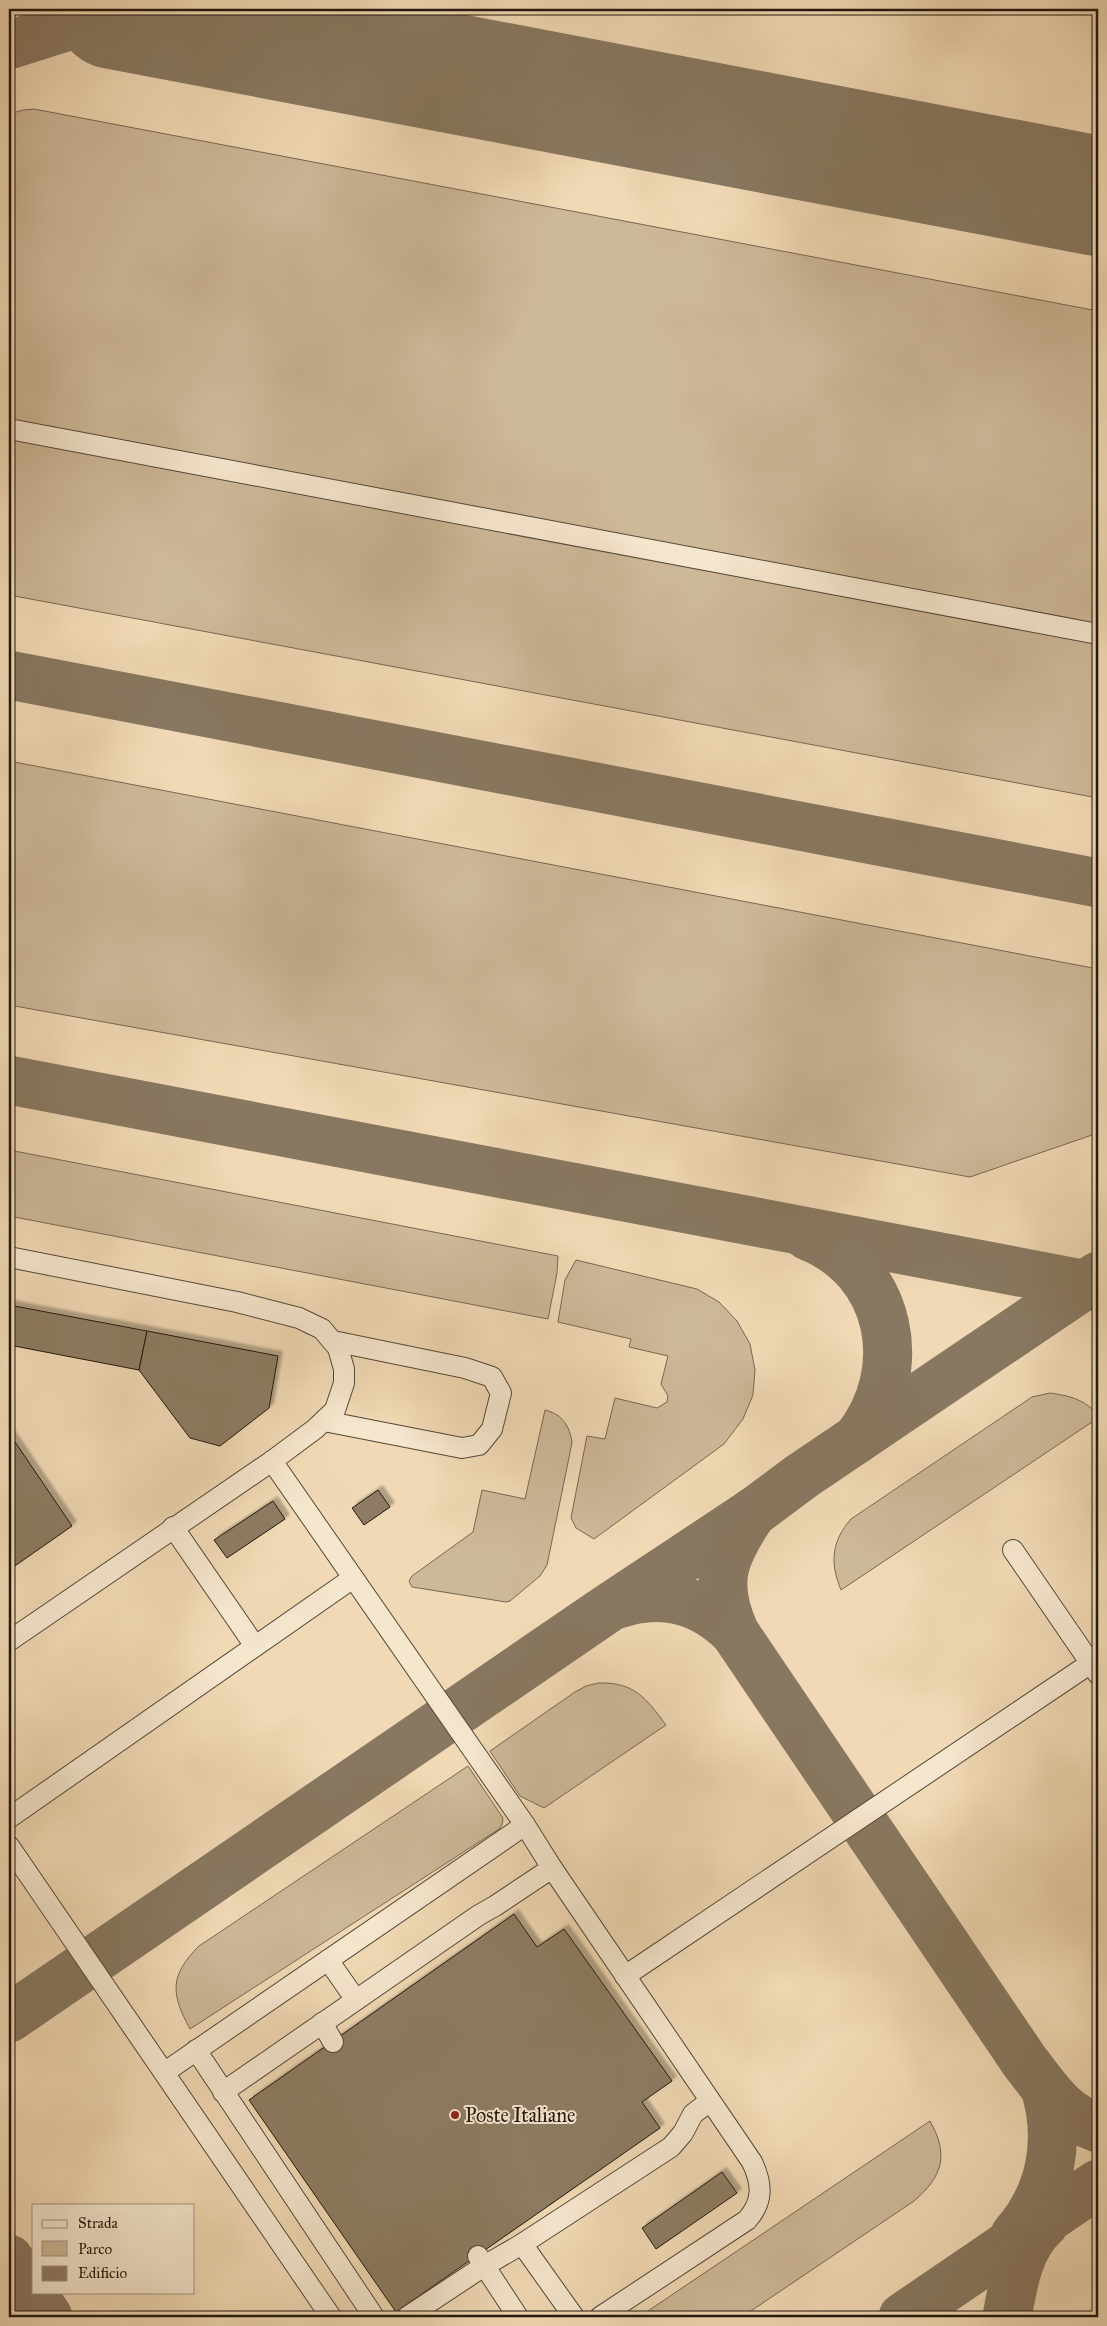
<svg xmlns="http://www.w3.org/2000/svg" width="1107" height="2326" font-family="'IM FELL Great Primer',serif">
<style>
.green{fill:#cdb898;stroke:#776853}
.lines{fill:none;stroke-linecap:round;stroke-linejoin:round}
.taxiway{stroke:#887861;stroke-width:49}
.runway{stroke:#887861;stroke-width:120}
.building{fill:#8d7c64;stroke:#21170e;filter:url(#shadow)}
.minor-casing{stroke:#554838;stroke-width:22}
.minor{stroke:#f5e6ce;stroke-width:20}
.poi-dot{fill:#8f2418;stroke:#f5e6ce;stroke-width:2}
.labels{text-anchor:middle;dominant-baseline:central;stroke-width:4;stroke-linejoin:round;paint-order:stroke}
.poi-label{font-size:20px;fill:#21170e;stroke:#f5e6ce;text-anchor:start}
</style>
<defs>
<filter id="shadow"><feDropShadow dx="4.5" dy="-4.5" stdDeviation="1" flood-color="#0004"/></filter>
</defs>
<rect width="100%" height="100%" fill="#f0d9b4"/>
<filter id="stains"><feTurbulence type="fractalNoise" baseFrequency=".004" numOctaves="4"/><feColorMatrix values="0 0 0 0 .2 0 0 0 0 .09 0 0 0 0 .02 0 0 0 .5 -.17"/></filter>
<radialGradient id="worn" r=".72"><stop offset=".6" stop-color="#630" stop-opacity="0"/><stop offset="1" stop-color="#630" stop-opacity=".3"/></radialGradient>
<g class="green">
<path d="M34,109l1064,202v487l-1089,-203v-481l14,-4z"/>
<path d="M9,761l1089,208v164l-128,44 -961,-172z"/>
<path d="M9,1150l549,106 -1,17 -9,46 -539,-103z"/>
<path d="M576,1260l121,29 22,13 18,19 13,23 5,26 -2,25 -10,24 -19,25 -130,95 -18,-11 -5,-10 16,-82 18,3 10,-41 42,10 10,-6 1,-6 -7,-12 7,-28 -39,-9 2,-8 -73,-17 7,-42z"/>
<path d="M1050,1393c20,3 34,6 48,22v3l-257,172c-11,-27 -10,-48 10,-71l181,-122z"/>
<path d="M545,1410c17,4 25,16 27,33l-25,122 -7,11 -30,25 -4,1 -94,-15 -3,-6 3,-5 61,-44 9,-42 43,9z"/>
<path d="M599,1683c35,-1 47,15 67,42l-122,83 -24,-12 -30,-45 85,-59 11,-6z"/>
<path d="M468,1766l35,52 -1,7 -3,4 -309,200c-19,-35 -21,-53 9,-83z"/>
<path d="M930,2121c19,34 13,55 -16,80l-172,116h-103z"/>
</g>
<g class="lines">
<g class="taxiway">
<path d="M9,45l63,-20 47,-6 81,6"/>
<path d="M9,675l1089,208"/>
<path d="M9,1080l1089,207"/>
<path d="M808,1236c85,34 103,134 49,203"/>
<path d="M615,1605c45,-16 87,-6 120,28l290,429c23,29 35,52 73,66"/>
<path d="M735,1633c-23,-51 -12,-77 18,-121"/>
<path d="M9,2018l598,-409 148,-98 47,-35 296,-200"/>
<path d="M1015,2235c36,-41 46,-94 30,-147"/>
<path d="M9,2259l39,58"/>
<path d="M903,2317l195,-133"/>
<path d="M1007,2317c6,-32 11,-70 37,-93"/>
</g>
<path class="runway" d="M114,9l984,187"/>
</g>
<g class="building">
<path d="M9,1305l138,26 -8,39 -130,-25z"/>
<path d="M147,1331l131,25 -9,52 -49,38 -30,-8 -51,-68z"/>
<path d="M9,1433l63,93 -63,44z"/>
<path d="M378,1490l12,17 -26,18 -12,-17z"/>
<path d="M273,1501l12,18 -58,39 -13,-18z"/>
<path d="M514,1914l23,33 27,-18 108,152 -30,21 18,26 -264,184 -147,-212z"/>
<path d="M722,2172l15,21 -81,56 -14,-21z"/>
</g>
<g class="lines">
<defs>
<g id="minor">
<path d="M9,429l1089,205"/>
<path d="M9,1257l228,45 62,16 23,11 16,19 6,21v14l-9,27 -20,19 -43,32 -263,180"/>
<path d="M324,1421l138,27 17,-3 13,-16 9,-36 -9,-16 -27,-9 -132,-27"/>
<path d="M272,1461l253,364 27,43 200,294c10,21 12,39 -5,58l-147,97"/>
<path d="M173,1527l82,119"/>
<path d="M1013,1550l85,124"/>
<path d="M9,1818l344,-240"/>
<path d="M9,1846l322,471"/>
<path d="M328,1960l28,40"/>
<path d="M625,1976l466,-313"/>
<path d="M322,2023l11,19"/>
<path d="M196,2050l178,267"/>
<path d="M165,2072l360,-247"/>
<path d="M223,2092l256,-177 16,-9 57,-38"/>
<path d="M522,2244l52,73"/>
<path d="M478,2256l40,61"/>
<path d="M407,2317l77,-51 38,-22 149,-97 12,-14 10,-19 17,-13"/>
</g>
</defs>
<use href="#minor" class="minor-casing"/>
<use href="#minor" class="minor"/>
</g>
<circle class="poi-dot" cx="455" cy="2115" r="5"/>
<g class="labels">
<g class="poi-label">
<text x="465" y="2115">Poste Italiane</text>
</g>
</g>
<rect width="1107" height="2326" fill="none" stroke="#f0d9b4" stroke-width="30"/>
<rect x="10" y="10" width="1087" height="2306" fill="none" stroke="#21170e" stroke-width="2.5"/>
<rect x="15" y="15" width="1077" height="2296" fill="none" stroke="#21170e"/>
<rect x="32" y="2204" width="162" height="90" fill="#f5e6ce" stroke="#a09381"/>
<rect x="42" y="2220" width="25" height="8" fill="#f5e6ce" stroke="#a09381"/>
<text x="78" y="2228" font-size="15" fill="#21170e">Strada</text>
<rect x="42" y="2241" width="25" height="15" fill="#cdb898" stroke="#a09381"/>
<text x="78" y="2254" font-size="15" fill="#21170e">Parco</text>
<rect x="42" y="2266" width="25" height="15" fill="#8d7c64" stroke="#a09381"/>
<text x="78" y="2278" font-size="15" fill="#21170e">Edificio</text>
<rect width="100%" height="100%" filter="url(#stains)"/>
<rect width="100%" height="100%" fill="url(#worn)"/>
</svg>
